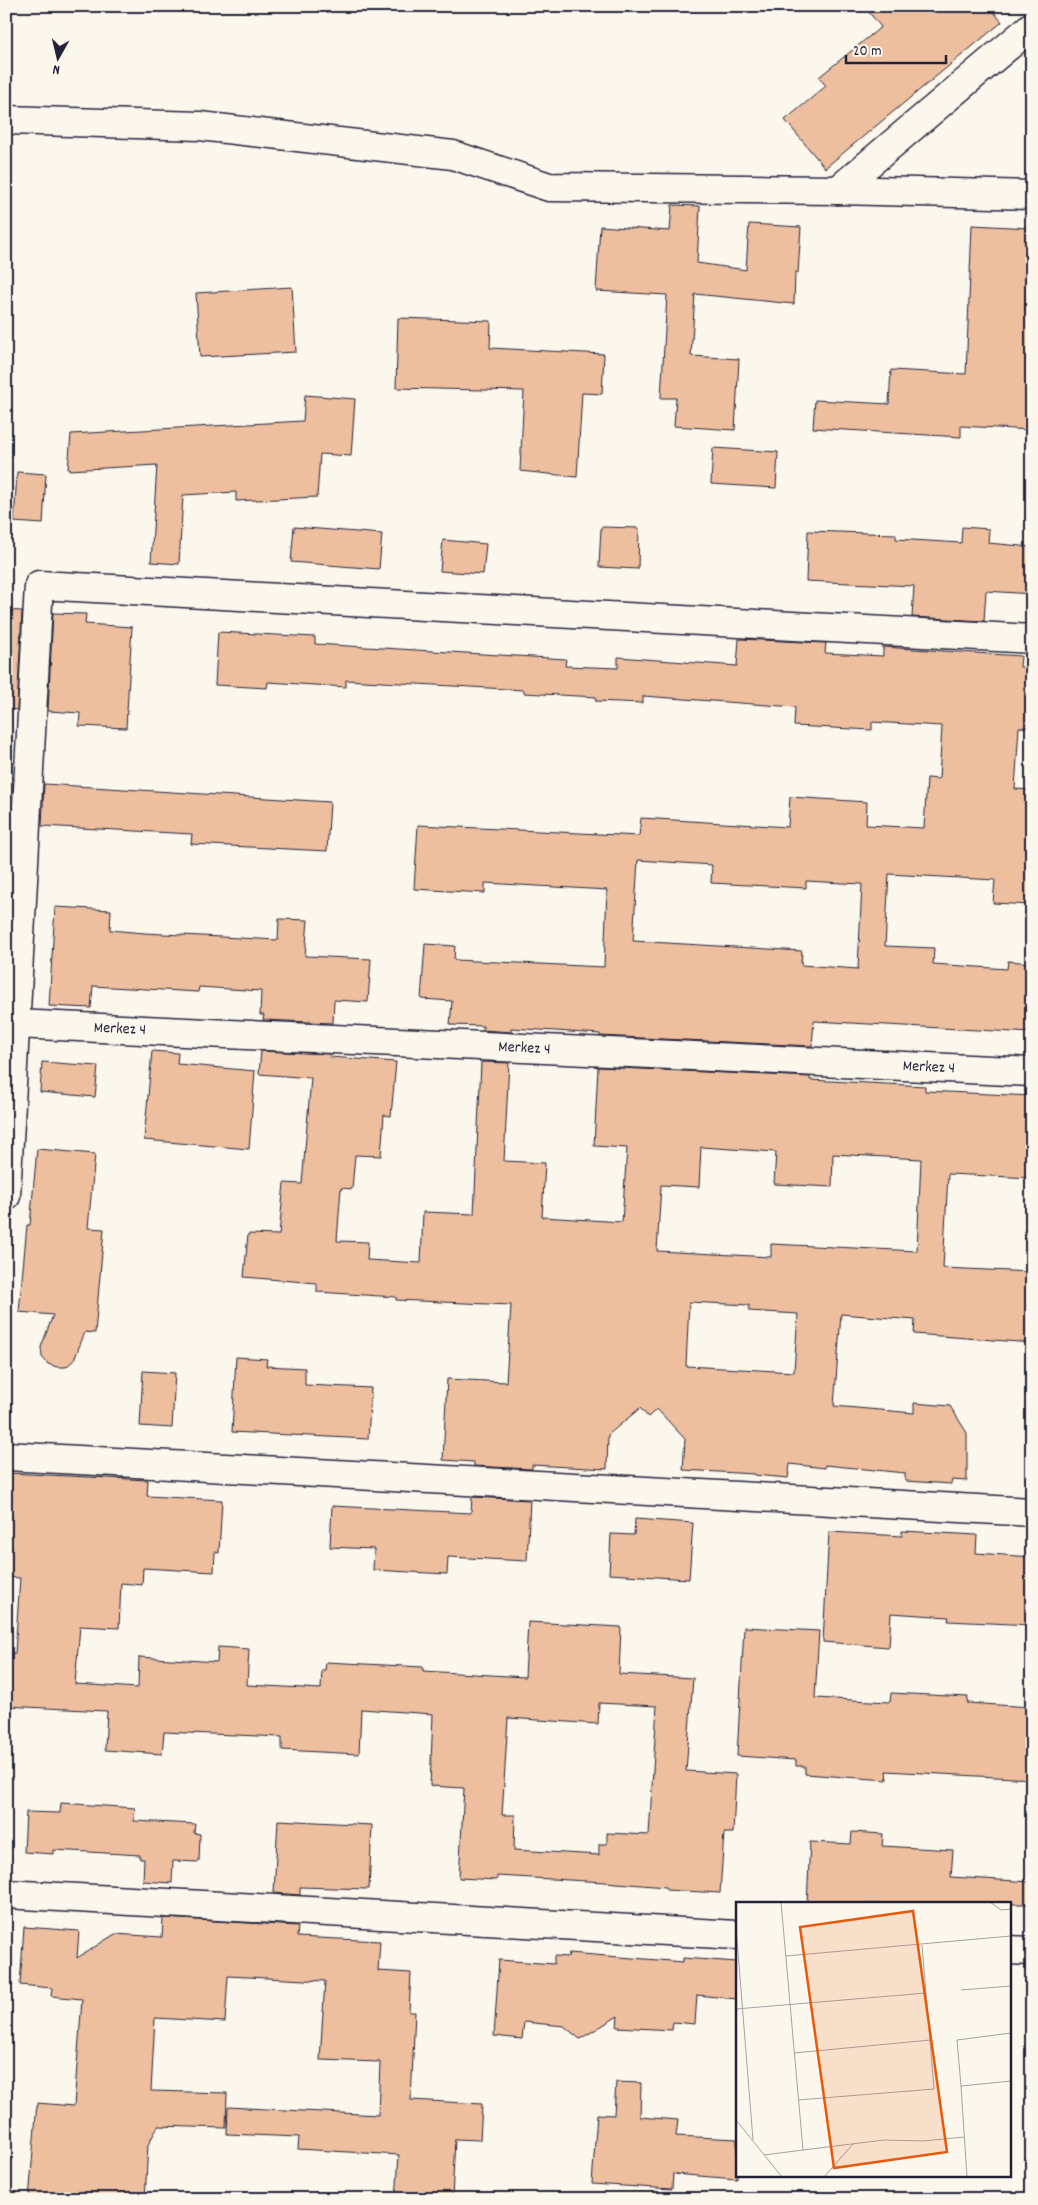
<svg xmlns="http://www.w3.org/2000/svg" width="1038" height="2205" font-family="Dekko,sans-serif">
<style>
.building{fill:#eebf9e;stroke:#22223b;fill-rule:evenodd}
.lines{fill:none;stroke-linecap:round;stroke-linejoin:round}
.street-casing{stroke:#22223b;stroke-width:31}
.street{stroke:#fbf7ec;stroke-width:28}
.labels{text-anchor:middle;dominant-baseline:central;stroke-width:5;stroke-linejoin:round;paint-order:stroke}
.street-label{font-size:16px;fill:#22223b;stroke:#fbf7ec}
.inset-road{fill:none;stroke:#a4a2a5;stroke-width:1}
.view{fill:#e8590c;fill-opacity:0.15;stroke:#e8590c;stroke-width:2.5}
.inset-edge{fill:none;stroke:#22223b;stroke-width:2.5}
</style>
<rect width="100%" height="100%" fill="#fbf7ec"/>
<filter id="ink" filterUnits="userSpaceOnUse"><feTurbulence type="fractalNoise" baseFrequency=".02" numOctaves="2"/><feDisplacementMap in="SourceGraphic" scale="10" xChannelSelector="R" yChannelSelector="G"/><feConvolveMatrix kernelMatrix="1 2 1 2 8 2 1 2 1" color-interpolation-filters="sRGB"/></filter>
<g filter="url(#ink)">
<g class="building">
<path d="M864,6h125l13,16 -177,146 -40,-48 41,-34 -7,-9 62,-50z"/>
<path d="M672,205l28,1 -3,57 49,7 3,-46 52,3 -3,46 -3,-1 -1,32 -99,-10 -4,62 48,3 -4,71 -61,-4 2,-28h-15l6,-103 -71,-4 4,-65 70,5z"/>
<path d="M972,225l58,3 -5,83 7,1v118l-71,-4v11l-148,-9 2,-28 74,4 2,-34 75,4z"/>
<path d="M292,287l4,65 -96,5 -4,-64z"/>
<path d="M398,318l93,3 -1,27 114,6 -2,40 -20,-1 -5,84 -57,-6 4,-80 -128,-3z"/>
<path d="M305,395l50,4 -4,57 -31,-2 -3,43 -81,4v-9l-53,3 -4,69 -28,-2 6,-97 -89,5 3,-36 232,-13z"/>
<path d="M713,448l65,4 -2,36 -65,-4z"/>
<path d="M17,472l29,2 -3,50 -29,-2z"/>
<path d="M294,527l88,7 -3,35 -88,-7z"/>
<path d="M601,527l38,1 -1,41 -39,-2z"/>
<path d="M962,527l27,2 -1,14 44,4v47l-46,-3 -2,30 -72,-4 2,-31 -108,-5 2,-50 88,3v5l65,4z"/>
<path d="M443,540l43,4 -3,30 -43,-3z"/>
<path d="M6,610l16,1 -5,99 -11,-1z"/>
<path d="M53,613l33,1 -1,10 47,3 -6,101 -47,-2 1,-13 -32,-2z"/>
<path d="M218,632l97,5v7l251,15 -1,7 53,2v-11l119,9 2,-27 87,4 -1,10 58,3v-9l138,9 -1,11h12v61l-13,-1 -4,62 17,1v115l-39,-2 2,-23 -106,-6 -4,72 49,2 -1,16 74,5 1,-8 24,2v70l-218,-12 -2,25 -212,-10v-2l-89,-6v4l-28,-2v-4l-33,-1 2,-24 -31,-2 4,-55 30,2 -1,14 150,7 3,-77 -122,-7v10l-71,-4 4,-64 221,11 2,-18 147,9 2,-30 77,5 -1,23 58,3 3,-50 12,1 3,-53 -70,-4v8l-78,-4 1,-19 -152,-11v7l-48,-2 1,-4 -72,-4v-3l-178,-10v7l-78,-5 -1,6 -52,-3zM638,860l74,5 -1,18 95,5v-7l56,3 -4,85 -57,-4 1,-14 -169,-10z"/>
<path d="M6,782l7,1 -3,41h-4z"/>
<path d="M44,784l286,18 -3,49 -136,-7 1,-10 -150,-8z"/>
<path d="M55,907l56,3 -1,20 34,3 134,7 1,-21 29,1 -3,36 66,3 -3,43 -34,-2 -1,23 -70,-3 1,-5h-4l1,-24 -62,-4 -1,5 -105,-6 -2,22 -42,-2z"/>
<path d="M152,1051l26,2 -1,11 78,7 -6,78 -105,-9z"/>
<path d="M261,1051l69,3v3l66,5 -5,54 -7,-1 -3,41 -26,-1 -3,34 -11,-1 -4,53 31,1 -1,18 54,3 2,-51 51,2 7,-152 28,1 -5,98 41,2 -3,54 80,5 5,-74 -33,-2 4,-79 212,10v3l115,6v5l107,5v82l-84,-4 -5,94 89,4v71l-118,-9 1,-14 -74,-6 -7,92 80,7v-10l36,3 17,27v48l-15,-1 -1,4 -46,-3v-8l-80,-8v3l-35,-4 -2,14 -34,-3v-1l-71,-4 2,-31 -28,-30 -9,8 -8,-9 -32,27 -1,34 -75,-4v4l-58,-3v-4l-31,-2 4,-81 59,3 5,-77 -115,-5v-3l-79,-5v-9l-73,-6 4,-43 31,1 5,-52 18,1 9,-106 -52,-4zM701,1147l75,5 -2,32 58,3 1,-33 88,5 -4,92 -146,-7v13l-114,-6 4,-66 38,2zM689,1302l60,3v6l49,3 -4,58 -108,-6z"/>
<path d="M42,1062l56,4 -3,31 -55,-5z"/>
<path d="M37,1149l58,5 -7,74 16,1 -9,104 -10,-1 -11,28 -8,7h-9l-9,-3 -6,-7 -1,-10 12,-32 -34,-3 8,-87h3z"/>
<path d="M236,1357l31,2 -1,7 39,2v17l66,3 -3,51 -136,-7z"/>
<path d="M143,1371l32,2 -3,55 -32,-2z"/>
<path d="M8,1473l140,7 -1,16 75,4 -3,53 -4,-1 -1,20 -71,-4 -1,17 -21,-2 -2,45 -39,-2 -5,58 63,4 1,-31 78,5 1,-15 31,2 -2,36 74,4 1,-19h3l1,-8 97,5v4l102,6 3,-55 93,5 -2,47 74,4 -7,93 50,3 -3,59h-9l-4,60 -54,-3v-3l-61,-5 -108,-6v4l-38,-2 5,-90 -34,-2 3,-72 -72,-5 -2,45 -77,-4v-13l-118,-5 -2,22 -57,-4 2,-39 -101,-5v-53h9l5,-75 -14,-1zM599,1703l58,3 -8,129 -42,-2v11h-8v11l-85,-5 1,-35h-13l6,-97 90,6z"/>
<path d="M472,1497l58,3 -3,61 -79,-4 -1,17 -74,-4 1,-21 -44,-2 2,-41 139,7z"/>
<path d="M635,1519l58,4 -4,56 -80,-5 2,-40 23,1z"/>
<path d="M902,1531l75,4 -1,18 56,4 -2,35h2v33l-84,-4 1,-4 -58,-4 -2,34 -66,-5 6,-110 73,4z"/>
<path d="M744,1627l75,4 -4,67 75,4 1,-9 77,4 -1,6 63,4 2,72 -146,-8 1,9 -82,-6v-8h-9v-6l-59,-4z"/>
<path d="M61,1803l74,5 -1,13 61,3 -1,9 6,1 -1,28 -26,-1 -1,22 -29,-2 1,-22h-4v-4l-86,-5v4l-30,-2 2,-40 34,1z"/>
<path d="M278,1820l94,5 -3,64 -69,-2v8l-26,-2z"/>
<path d="M852,1832l31,2 -1,12 71,4 -2,27 81,5v22h-225l3,-62 41,2z"/>
<path d="M163,1918l135,8 -1,11 83,4 -2,30 33,2 -2,39h6l-4,88 71,4 -2,36 -25,-1 -3,60h-56l3,-44 -101,-6 1,-12 -72,-3 1,-27 150,8 2,-53 -60,-2 5,-79 -97,-5 -3,46 -70,-4 -4,73 76,2 -1,35 -68,-2 -10,19 -3,54h-116l8,-96 37,3 8,-107 -31,-3 1,-8 -32,-3 4,-58 55,4 -2,27 38,-24 47,3z"/>
<path d="M569,1953l114,9v-4l54,4v37l-40,-4 -2,29 -22,-2 -1,8 -55,-3 1,-11 -38,23 -16,-13 -40,-4 -2,17 -28,-3 5,-76 55,4v-8l14,1z"/>
<path d="M616,2082l25,1 -1,34 38,3 -2,16 61,3v40l-64,-5 -1,15 -80,-5 5,-70 17,1z"/>
</g>
<g class="lines">
<defs>
<g id="street">
<path d="M6,120l194,6 253,29 96,32 289,3 194,5"/>
<path d="M838,190l194,-164"/>
<path id="s1" d="M16,1024l1016,48"/>
<path d="M6,1196l33,-611 993,54"/>
<path d="M6,1456l1026,56"/>
<path d="M6,1894l731,41"/>
<path d="M1009,1950l23,1"/>
</g>
</defs>
<use href="#street" class="street-casing"/>
<use href="#street" class="street"/>
</g>
</g>
<g class="labels">
<g class="street-label">
<text stroke="none"><textPath href="#s1" startOffset="104">Merkez 4</textPath></text>
<text stroke="none"><textPath href="#s1" startOffset="509">Merkez 4</textPath></text>
<text stroke="none"><textPath href="#s1" startOffset="914">Merkez 4</textPath></text>
</g>
</g>
<g transform="translate(736 1902)">
<rect width="275" height="275" fill="#fbf7ec"/>
<path class="inset-road" d="M254,0l11,8 10,-1M0,25l17,213M186,43l4,48M50,54l225,-20M225,88l50,-4M0,107l190,-16 8,96 -136,11M58,151l136,-13M225,184l-4,-46 54,-7M0,218l46,57M67,248l81,-10 39,1 41,-4M28,253l39,-5 -22,-248M88,275l29,-33M231,275l-6,-91 50,-5"/>
<path class="view" d="M177,9l34,241 -113,16 -34,-241z"/>
<rect width="275" height="275" class="inset-edge"/>
</g>
<rect width="1038" height="2205" fill="none" stroke="#fbf7ec" stroke-width="25"/>
<rect x="12" y="12" width="1013" height="2180" fill="none" stroke="#22223b" stroke-width="2" filter="url(#ink)"/>
<g transform="translate(58 58) rotate(188)" stroke="#fbf7ec" stroke-width="4" paint-order="stroke">
<path d="M0-4L9 19L0 12L-9 19Z" fill="#22223b"/>
<text y="-8" font-size="14" font-weight="bold" text-anchor="middle" fill="#22223b">N</text>
</g>
<path d="M846 55v8h100v-8" fill="none" stroke="#22223b" stroke-width="2.5"/>
<text x="853" y="55" font-size="15" fill="#22223b" stroke="#fbf7ec" stroke-width="4" paint-order="stroke">20 m</text>
</svg>
